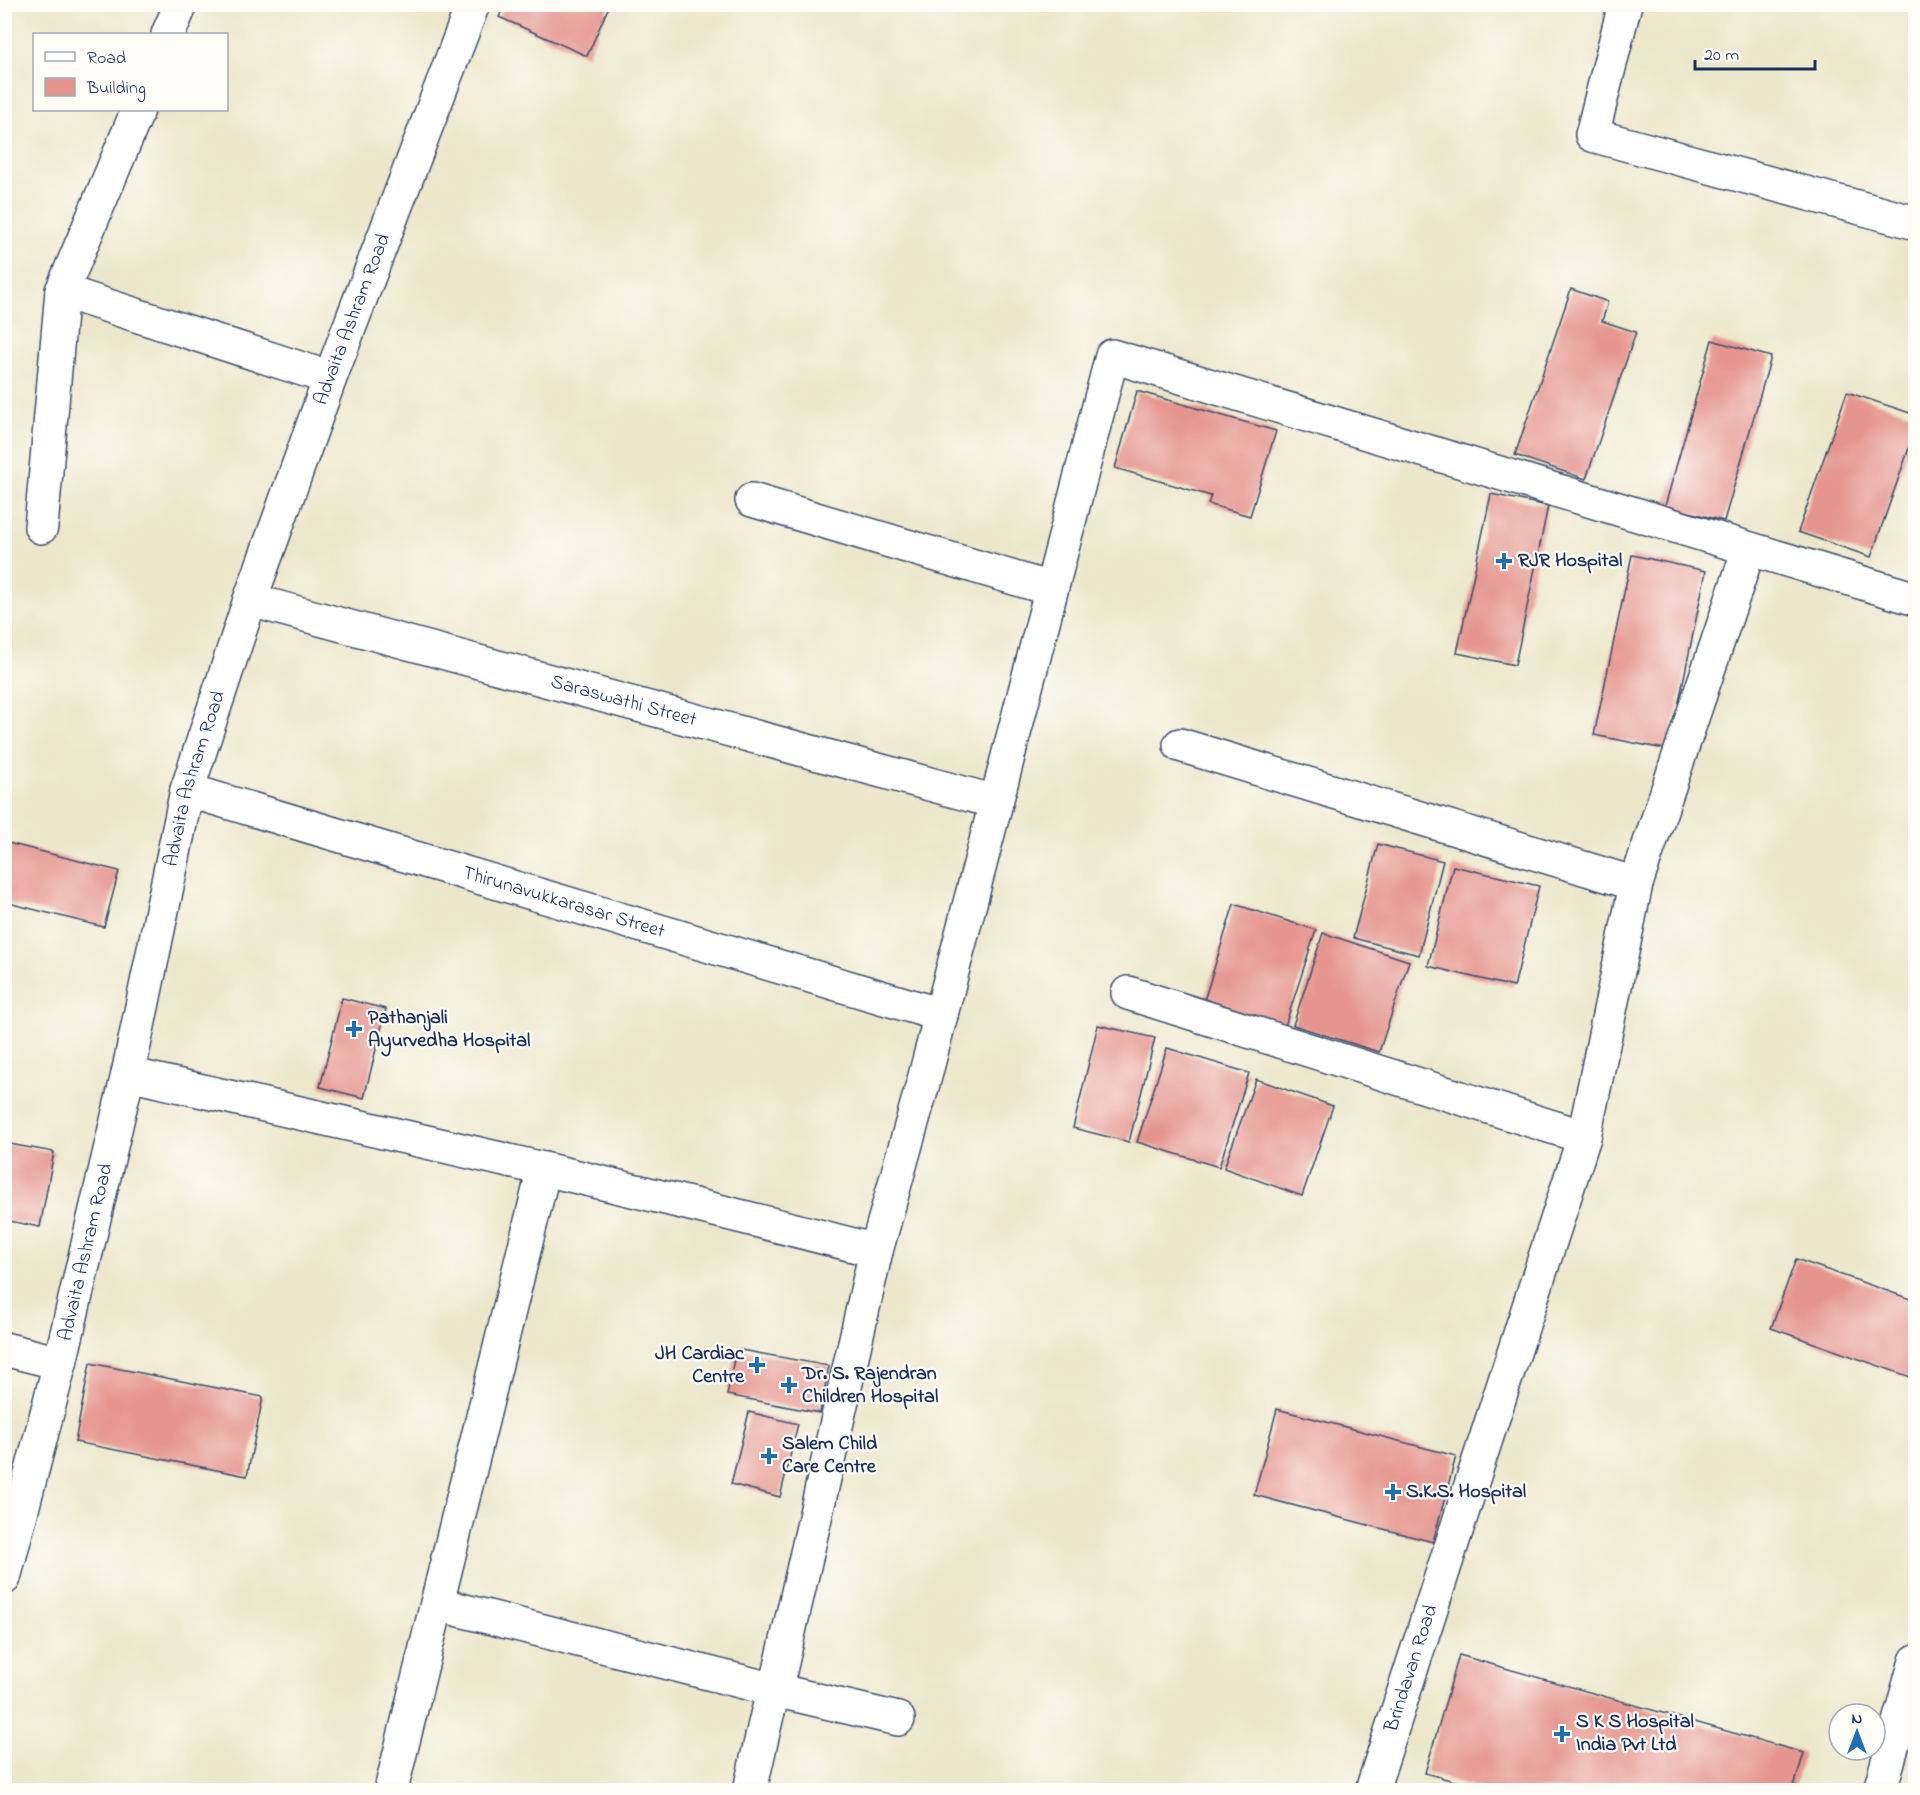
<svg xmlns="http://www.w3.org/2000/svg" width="1920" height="1795" font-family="'Indie Flower',sans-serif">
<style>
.building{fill:#e5958e}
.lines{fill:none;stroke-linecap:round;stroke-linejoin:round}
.minor-casing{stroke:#3a4b6e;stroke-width:36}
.minor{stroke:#fff;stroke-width:33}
.poi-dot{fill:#1f6fb2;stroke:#fdfcf7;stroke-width:2}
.labels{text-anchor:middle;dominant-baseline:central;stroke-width:4.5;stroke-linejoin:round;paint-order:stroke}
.street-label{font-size:20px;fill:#1b2f5e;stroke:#fdfcf7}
.poi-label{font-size:20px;font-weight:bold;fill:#1b2f5e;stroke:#fdfcf7;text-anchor:start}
</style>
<rect width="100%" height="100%" fill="#fdfcf7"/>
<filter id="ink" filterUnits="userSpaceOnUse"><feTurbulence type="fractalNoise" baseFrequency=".0167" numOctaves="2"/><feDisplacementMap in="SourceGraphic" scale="12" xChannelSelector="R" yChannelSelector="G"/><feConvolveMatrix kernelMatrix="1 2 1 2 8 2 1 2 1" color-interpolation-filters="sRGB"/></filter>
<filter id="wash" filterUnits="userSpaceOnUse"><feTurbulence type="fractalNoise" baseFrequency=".008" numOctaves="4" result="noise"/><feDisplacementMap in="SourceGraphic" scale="24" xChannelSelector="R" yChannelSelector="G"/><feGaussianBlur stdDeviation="1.35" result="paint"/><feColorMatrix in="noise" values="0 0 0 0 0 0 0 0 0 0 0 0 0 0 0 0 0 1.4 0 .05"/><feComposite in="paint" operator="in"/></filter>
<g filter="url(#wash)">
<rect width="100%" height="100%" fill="#ece7ca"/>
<g id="blocks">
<g class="building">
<path d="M505,4h105l-23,52 -88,-39z"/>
<path d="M1571,289l37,13 -6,19 34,11 -50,147 -71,-24z"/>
<path d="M1712,340l59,17 -47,164 -59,-15z"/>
<path d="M1137,391l139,40 -26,85 -42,-12 3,-8 -96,-28z"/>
<path d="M1847,392l69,23v13l-45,129 -73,-25z"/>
<path d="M1491,494l57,12 -33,159 -58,-12z"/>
<path d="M1632,555l74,16 -37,179 -75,-15z"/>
<path d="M4,842l115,29 -15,56 -100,-25z"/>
<path d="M1378,844l65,17 -24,94 -66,-17z"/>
<path d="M1453,866l86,20 -25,101 -86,-21z"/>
<path d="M1234,904l82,26 -32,99 -81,-25z"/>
<path d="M1323,933l86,28 -30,91 -86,-27z"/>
<path d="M342,998l44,11 -22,89 -44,-11z"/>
<path d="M1098,1025l57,13 -26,104 -56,-14z"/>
<path d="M1167,1048l82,25 -30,94 -82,-25z"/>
<path d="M1256,1079l77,27 -31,90 -78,-28z"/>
<path d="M4,1143l50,9 -14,75 -36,-7z"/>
<path d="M1796,1259l120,42v78l-145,-51z"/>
<path d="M736,1349l93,17 -9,47 -93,-18z"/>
<path d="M90,1363l173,34 -16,79 -172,-34z"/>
<path d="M1277,1409l179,47 -23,86 -179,-47z"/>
<path d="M749,1412l49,12 -18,73 -49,-13z"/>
<path d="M1459,1655l345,98 -11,37h-307l-61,-17z"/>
</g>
</g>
</g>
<g filter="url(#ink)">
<use href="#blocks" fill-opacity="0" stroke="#3a4b6e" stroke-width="1.5"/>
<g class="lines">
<defs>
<g id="minor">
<path d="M1625,4l-33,131 324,88"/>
<path d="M168,34l10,-23"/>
<path d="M62,291l268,87"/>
<path d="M752,500l299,89"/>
<path d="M41,527l21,-236 76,-181"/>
<path id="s1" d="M250,600l746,202"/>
<path d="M1180,745l456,139"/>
<path id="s2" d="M187,790l754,225"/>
<path d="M1128,993l456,144"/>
<path d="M128,1074c250,57 500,112 748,177"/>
<path d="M4,1349l56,14"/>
<path id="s3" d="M4,1578l56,-215 68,-289 59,-284 63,-190 80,-222 143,-374"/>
<path d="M437,1604l338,86 123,29"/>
<path d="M391,1790l153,-621"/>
<path d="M750,1790l17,-75 13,-44 96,-420 48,-171 188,-724 804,243"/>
<path id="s4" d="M1372,1790l212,-653 52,-253 113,-335"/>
<path d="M1880,1790l36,-129"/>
</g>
</defs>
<use href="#minor" class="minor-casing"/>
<use href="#minor" class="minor"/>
</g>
</g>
<g class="poi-dot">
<path d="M1501 552h6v6h6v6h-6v6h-6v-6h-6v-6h6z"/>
<path d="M351 1020h6v6h6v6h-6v6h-6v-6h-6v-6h6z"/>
<path d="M754 1356h6v6h6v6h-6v6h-6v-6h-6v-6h6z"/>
<path d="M786 1376h6v6h6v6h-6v6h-6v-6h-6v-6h6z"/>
<path d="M766 1447h6v6h6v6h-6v6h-6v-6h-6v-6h6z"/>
<path d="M1390 1483h6v6h6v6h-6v6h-6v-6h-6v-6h6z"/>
<path d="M1559 1725h6v6h6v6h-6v6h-6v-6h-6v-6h6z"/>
</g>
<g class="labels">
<g class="street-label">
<text stroke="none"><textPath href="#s3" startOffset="1308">Advaita Ashram Road</textPath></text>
<text stroke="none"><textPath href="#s1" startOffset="387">Saraswathi Street</textPath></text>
<text stroke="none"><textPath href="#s3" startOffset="822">Advaita Ashram Road</textPath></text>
<text stroke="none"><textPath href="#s2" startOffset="393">Thirunavukkarasar Street</textPath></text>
<text stroke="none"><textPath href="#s3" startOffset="336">Advaita Ashram Road</textPath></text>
<text stroke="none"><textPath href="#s4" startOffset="128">Brindavan Road</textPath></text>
</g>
<g class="poi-label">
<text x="1518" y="561">RJR Hospital</text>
<text x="368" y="1018">Pathanjali<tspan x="368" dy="23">Ayurvedha Hospital</tspan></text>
<text x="744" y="1354" text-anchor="end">JH Cardiac<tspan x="744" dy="23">Centre</tspan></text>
<text x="802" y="1374">Dr. S. Rajendran<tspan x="802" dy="23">Children Hospital</tspan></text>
<text x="782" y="1444">Salem Child<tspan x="782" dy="23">Care Centre</tspan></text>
<text x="1406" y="1492">S.K.S. Hospital</text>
<text x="1576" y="1722">S K S Hospital<tspan x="1576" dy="23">India Pvt Ltd</tspan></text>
</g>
</g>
<rect width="1920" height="1795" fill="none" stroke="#fdfcf7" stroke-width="24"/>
<rect x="33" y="33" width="195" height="78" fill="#fdfcf7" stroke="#a3aaba" stroke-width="1.5"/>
<rect x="45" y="52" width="30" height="9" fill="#ffffff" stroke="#a3aaba" stroke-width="1.5"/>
<text x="87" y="63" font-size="18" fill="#1b2f5e">Road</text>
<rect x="45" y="78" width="30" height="18" fill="#e5958e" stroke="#a3aaba" stroke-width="1.5"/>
<text x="87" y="93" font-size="18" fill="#1b2f5e">Building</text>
<g transform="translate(1857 1732)"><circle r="28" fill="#fdfcf7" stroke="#a3aaba" stroke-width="1.5"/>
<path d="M0-4.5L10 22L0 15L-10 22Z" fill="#1f6fb2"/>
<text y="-9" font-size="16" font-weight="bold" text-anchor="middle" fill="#1b2f5e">N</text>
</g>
<path d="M1695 60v9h120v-9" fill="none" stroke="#1b2f5e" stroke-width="3"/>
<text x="1704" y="60" font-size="18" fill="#1b2f5e" stroke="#fdfcf7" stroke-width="4.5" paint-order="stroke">20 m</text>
</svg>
